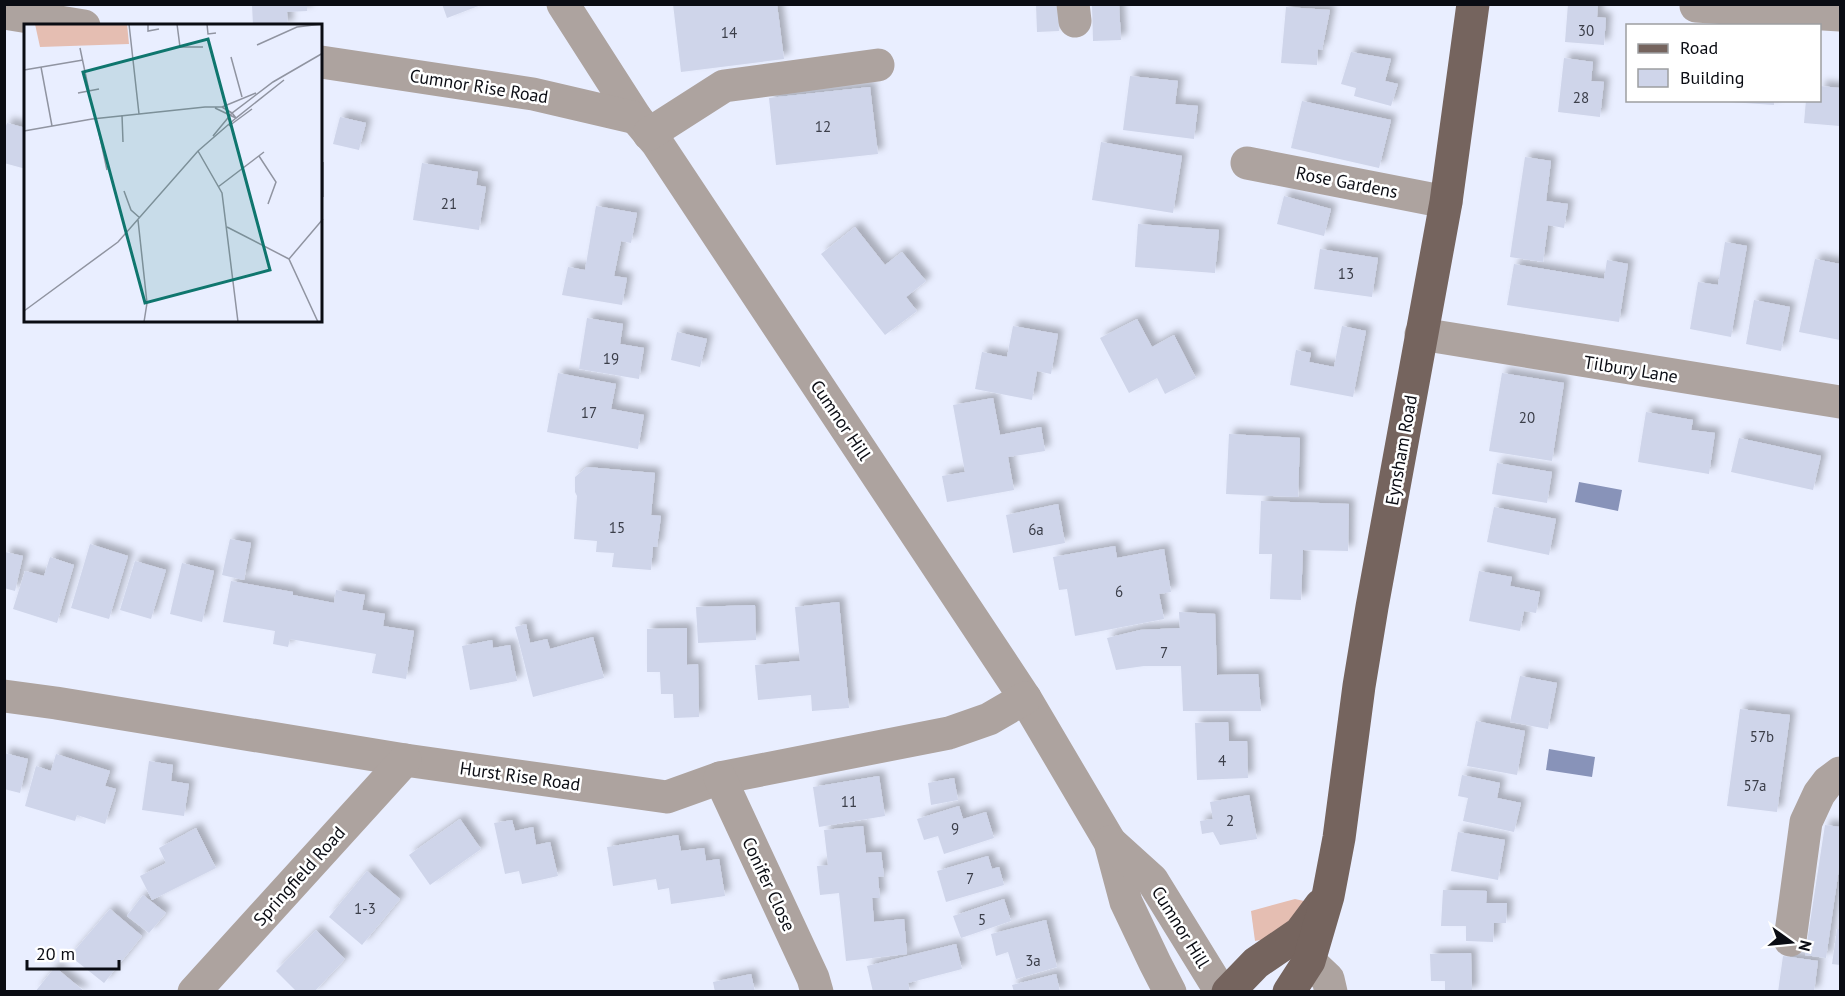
<svg xmlns="http://www.w3.org/2000/svg" width="1845" height="996" font-family="'PT Sans',sans-serif">
<style>
.green{fill:#e5beb2}
.water{fill:#8893b9}
.building{fill:#cfd5ea;filter:url(#shadow)}
.lines{fill:none;stroke-linecap:round;stroke-linejoin:round}
.minor{stroke:#ada39f;stroke-width:33}
.major{stroke:#75645e;stroke-width:33}
.labels{text-anchor:middle;dominant-baseline:central;stroke-width:5;stroke-linejoin:round;paint-order:stroke}
.number-label{font-size:15px;fill:#3b3e49}
.street-label{font-size:18px;fill:#0a0c13;stroke:#fff}
.inset-road{fill:none;stroke:#9094a1;stroke-width:1.5}
.view{fill:#0f766e;fill-opacity:0.15;stroke:#0f766e;stroke-width:3}
.inset-edge{fill:none;stroke:#0a0c13;stroke-width:3}
</style>
<defs>
<filter id="shadow"><feDropShadow dx="5.5" dy="-5.5" stdDeviation="3" flood-color="#0004"/></filter>
</defs>
<rect width="100%" height="100%" fill="#e9eeff"/>
<path class="green" d="M1295,899l9,2 -7,15 -25,22 -17,3 -4,-30z"/>
<g class="water">
<path d="M1579,482l43,8 -4,21 -43,-9z"/>
<path d="M1549,749l46,8 -3,20 -46,-7z"/>
</g>
<g class="building">
<path d="M252,4h55v7l-20,1 1,14h-35z"/>
<path d="M442,4h39v1l-34,13z"/>
<path d="M673,4h104l7,55 -103,13z"/>
<path d="M1036,4h21l2,27 -22,1z"/>
<path d="M1092,4h27l2,36 -28,1z"/>
<path d="M1568,4h30l-1,13 9,1 -2,27 -39,-3z"/>
<path d="M1286,7l44,3 -8,40 -4,-1 -1,16 -36,-2z"/>
<path d="M1351,52l40,7 -6,22 13,3 -7,22 -37,-10 2,-8 -15,-4z"/>
<path d="M1564,58l29,4 -2,19 13,1 -4,35 -42,-5z"/>
<path d="M1130,76l48,5 -3,23 23,2 -4,33 -71,-9z"/>
<path d="M1820,86l20,2v38l-36,-3 2,-23h14z"/>
<path d="M870,87l8,67 -102,11 -7,-67z"/>
<path d="M1730,100h44v5l-44,-3z"/>
<path d="M1302,101l89,19 -12,48 -88,-20z"/>
<path d="M340,117l26,6 -7,27 -26,-6z"/>
<path d="M7,123l19,5v41l-22,-6v-31z"/>
<path d="M1101,142l81,14 -9,57 -81,-13z"/>
<path d="M1525,157l26,4 -5,40 22,3 -4,24 -16,-3 -5,37 -33,-5z"/>
<path d="M422,163l56,9 -2,13 10,2 -7,43 -66,-10z"/>
<path d="M1284,196l47,13 -7,27 -47,-12z"/>
<path d="M596,206l41,7 -6,30 -10,-2 -7,35 13,2 -5,27 -60,-10 6,-28 17,3z"/>
<path d="M1138,224l81,6 -4,43 -80,-6z"/>
<path d="M855,227l30,38 17,-13 24,29 -20,16 11,14 -32,24 -64,-81z"/>
<path d="M1725,242l22,4 -16,91 -41,-8 8,-47 20,3z"/>
<path d="M1320,249l58,9 -6,39 -58,-8z"/>
<path d="M1815,259l25,5v76l-41,-8z"/>
<path d="M1607,260l21,4 -9,58 -112,-17 7,-41 90,15z"/>
<path d="M1754,300l36,7 -9,44 -35,-7z"/>
<path d="M587,318l36,6 -3,20 24,4 -5,31 -60,-10z"/>
<path d="M1137,319l15,28 22,-12 22,43 -31,16 -8,-16 -28,15 -29,-55z"/>
<path d="M1013,326l45,8 -7,40 -14,-3 -5,29 -57,-11 7,-37 25,5z"/>
<path d="M1342,326l24,5 -13,66 -63,-12 6,-35 15,3 -2,9 25,5z"/>
<path d="M677,332l30,7 -7,28 -29,-7z"/>
<path d="M558,373l58,11 -5,25 33,6 -6,34 -91,-17z"/>
<path d="M1502,373l62,10 -12,78 -63,-10z"/>
<path d="M993,398l7,37 41,-8 4,24 -37,6 6,33 -67,12 -5,-26 23,-4 -12,-67z"/>
<path d="M1646,412l47,8 -2,10 24,3 -6,41 -71,-12z"/>
<path d="M1229,434l71,4 -2,59 -72,-3z"/>
<path d="M1739,438l82,18 -8,34 -82,-18z"/>
<path d="M1497,463l55,9 -5,31 -55,-9z"/>
<path d="M587,467l68,6 -4,42 10,1 -4,31h-4l-2,23 -39,-3 2,-14 -18,-1 1,-11 -23,-2 3,-43 -2,-4v-15z"/>
<path d="M1261,501l88,3 -1,47 -45,-1 -2,50 -31,-1 2,-45h-13z"/>
<path d="M1058,504l7,39 -52,10 -7,-38z"/>
<path d="M1494,507l62,12 -7,36 -62,-13z"/>
<path d="M230,539l21,4 -7,37 -22,-5z"/>
<path d="M90,544l38,12 -19,63 -38,-11z"/>
<path d="M1115,546l2,12 47,-9 7,43 -12,2 5,25 -89,17 -8,-47 -8,1 -6,-33z"/>
<path d="M5,552l18,4 -8,35 -11,-3z"/>
<path d="M50,557l24,8 -17,58 -44,-14 12,-38 19,5z"/>
<path d="M135,561l31,9 -15,49 -31,-9z"/>
<path d="M182,563l32,8 -12,51 -32,-8z"/>
<path d="M1479,571l33,6 -2,9 30,6 -4,21 -12,-2 -4,20 -51,-10z"/>
<path d="M231,581l62,11v3l41,8 2,-13 29,5 -3,15 23,4 -2,12 31,5 -8,48 -34,-6 4,-19 -86,-15 -2,8 -15,-3 2,-13 -52,-9z"/>
<path d="M839,602l10,106 -37,3 -1,-16 -53,5 -3,-35 45,-4 -5,-54z"/>
<path d="M755,605l1,35 -58,3 -2,-36z"/>
<path d="M1179,612l36,2 2,61 41,-1 3,37h-78l-2,-45h-37l-28,4 -9,-32 33,-8 40,-2z"/>
<path d="M526,624l4,19 17,-4 3,10 43,-12 11,41 -71,19 -18,-70z"/>
<path d="M687,628v37l11,-1 1,53 -25,1 -1,-24h-12l-1,-22h-13v-43z"/>
<path d="M492,640l1,8 17,-3 7,36 -47,9 -8,-44z"/>
<path d="M1520,676l37,7 -9,46 -38,-7z"/>
<path d="M1740,709l50,6 -13,97 -50,-6z"/>
<path d="M1476,721l49,10 -8,44 -50,-9z"/>
<path d="M1228,722l1,19h18l1,37 -51,2 -2,-57z"/>
<path d="M4,753l24,6 -8,34 -16,-4z"/>
<path d="M56,754l54,17 -5,15 11,3 -11,35 -28,-9 -2,6 -50,-15 11,-40 15,5z"/>
<path d="M149,761l24,4 -2,16 18,3 -5,32 -42,-6z"/>
<path d="M1462,775l38,8 -3,15 24,5 -7,29 -51,-11 5,-23 -10,-2z"/>
<path d="M879,776l6,40 -66,11 -6,-40z"/>
<path d="M954,778l4,22 -27,5 -3,-22z"/>
<path d="M1249,795l8,44 -37,6 -7,-13 -11,2 -2,-13 13,-2 -3,-17z"/>
<path d="M959,806l4,13 23,-7 8,26 -50,16 -6,-18 -14,4 -7,-21z"/>
<path d="M460,819l21,30 -51,36 -21,-30z"/>
<path d="M512,820l3,11 18,-4 3,18 14,-3 8,34 -36,8 -3,-13 -14,3 -11,-51z"/>
<path d="M1825,825l15,2v34l-14,97 -21,-3z"/>
<path d="M863,826l3,27 15,-1 3,24 -6,1 2,21h-8l2,24 30,-3 3,35 -61,7 -7,-68 -19,2 -3,-29 11,-1 -4,-35z"/>
<path d="M196,828l20,40 -64,32 -12,-24 26,-13 -7,-15z"/>
<path d="M1458,832l47,8 -7,40 -47,-9z"/>
<path d="M678,835l3,16 23,-3 2,13 13,-2 6,37 -54,8 -2,-16 -11,2 -2,-11 -43,7 -6,-39z"/>
<path d="M988,856l4,13 7,-2 5,18 -58,17 -9,-31z"/>
<path d="M367,871l33,28 -38,46 -33,-28z"/>
<path d="M1443,890l44,1 -1,12h21l-1,20h-12l-1,19 -27,-1v-15h-25z"/>
<path d="M143,895l23,18 -17,20 -22,-17z"/>
<path d="M1004,899l7,22 -50,17 -8,-22z"/>
<path d="M110,909l32,27 -38,47 -34,-27z"/>
<path d="M1046,920l11,47 -41,12 -8,-27 -12,4 -5,-22z"/>
<path d="M1837,929h3v36l-8,-1z"/>
<path d="M316,930l29,29 -31,33h-17l-21,-21z"/>
<path d="M956,944l6,25 -54,14 2,9h-37l-6,-26z"/>
<path d="M1471,953l1,39h-27v-11h-14l-1,-27z"/>
<path d="M1783,956l35,5 -4,31h-36z"/>
<path d="M55,967l30,25h-50z"/>
<path d="M751,974l4,18h-40l-2,-10z"/>
<path d="M1056,974l4,18h-46l-2,-7z"/>
</g>
<g class="lines">
<g class="minor">
<path d="M563,4l73,114 21,25 368,555 85,144 16,60 29,61 15,29"/>
<path d="M1073,4l2,17"/>
<path d="M1696,6l144,9"/>
<path d="M4,13l80,13"/>
<path d="M321,62l212,32 103,24"/>
<path d="M649,134l75,-48 154,-21"/>
<path d="M1247,163l199,39"/>
<path d="M1421,334l419,68"/>
<path d="M4,696l52,7 349,57 262,37 53,-19 229,-45 40,-14 36,-21"/>
<path d="M720,778l93,200 4,14"/>
<path d="M1110,842l42,38 69,112"/>
<path d="M1790,940l16,-118 13,-28 9,-12 12,-9"/>
<path d="M1309,961l19,18 3,13"/>
<path d="M194,992l211,-232"/>
</g>
<g class="major">
<path d="M1228,992l28,-29 44,-30 21,-28"/>
<path d="M1289,992l20,-31 19,-65 11,-58 20,-152 13,-79 74,-405 27,-198"/>
</g>
</g>
<g class="labels">
<g class="number-label">
<text x="1586" y="30">30</text>
<text x="729" y="32">14</text>
<text x="1581" y="97">28</text>
<text x="823" y="126">12</text>
<text x="449" y="203">21</text>
<text x="1346" y="273">13</text>
<text x="611" y="358">19</text>
<text x="589" y="412">17</text>
<text x="1527" y="417">20</text>
<text x="617" y="527">15</text>
<text x="1036" y="529">6a</text>
<text x="1119" y="591">6</text>
<text x="1164" y="652">7</text>
<text x="1762" y="736">57b</text>
<text x="1222" y="760">4</text>
<text x="1755" y="785">57a</text>
<text x="849" y="801">11</text>
<text x="1230" y="820">2</text>
<text x="955" y="828">9</text>
<text x="970" y="878">7</text>
<text x="365" y="908">1-3</text>
<text x="982" y="919">5</text>
<text x="1033" y="960">3a</text>
</g>
<g class="street-label">
<text transform="translate(479 86) rotate(9)">Cumnor Rise Road</text>
<text transform="translate(1347 182) rotate(11)">Rose Gardens</text>
<text transform="translate(1631 369) rotate(9)">Tilbury Lane</text>
<text transform="translate(841 420) rotate(56)">Cumnor Hill</text>
<text transform="translate(1401 450) rotate(-80)">Eynsham Road</text>
<text transform="translate(520 776) rotate(8)">Hurst Rise Road</text>
<text transform="translate(299 876) rotate(-48)">Springfield Road</text>
<text transform="translate(769 884) rotate(65)">Conifer Close</text>
<text transform="translate(1181 927) rotate(58)">Cumnor Hill</text>
</g>
</g>
<g transform="translate(24 24)">
<rect width="298" height="298" fill="#e9eeff"/>
<path d="M11,0h92l2,20 -89,3z" fill="#e5beb2"/>
<path class="inset-road" d="M105,0l10,90M124,0v7l11,-2M152,0h28M153,0l3,23h23M183,0l1,10 8,-1M233,21l40,-18 25,-3M56,24l9,43M207,33l11,40M17,43l11,59M0,46l59,-10M54,69l21,-4M198,83l34,-14M191,84l21,10 48,-38M98,91l1,27M72,95l11,51M205,102l23,-17M0,107l68,-12 113,-12h17l10,6 41,-31 50,-29M174,127l24,42 16,129M235,132l17,26 -8,22M299,138v35M194,163l46,-35M100,167l7,19 9,8M114,196l9,83 -3,19M203,203l62,32M0,287l94,-69 80,-91 38,-33 -4,-5 -19,23M294,298l-29,-63 34,-40"/>
<path class="view" d="M184,15l62,231 -125,33 -62,-231z"/>
<rect width="298" height="298" class="inset-edge"/>
</g>
<rect width="1845" height="996" fill="none" stroke="#0a0c13" stroke-width="12"/>
<rect x="1626" y="24" width="195" height="78" fill="#ffffff" stroke="#9d9ea1" stroke-width="1.5"/>
<rect x="1638" y="44" width="30" height="9" fill="#75645e" stroke="#9d9ea1" stroke-width="1.5"/>
<text x="1680" y="54" font-size="18" fill="#0a0c13">Road</text>
<rect x="1638" y="69" width="30" height="18" fill="#cfd5ea" stroke="#9d9ea1" stroke-width="1.5"/>
<text x="1680" y="84" font-size="18" fill="#0a0c13">Building</text>
<g transform="translate(1791 942) rotate(105)" stroke="#ffffff" stroke-width="4.5" paint-order="stroke">
<path d="M0-4.5L10 22L0 15L-10 22Z" fill="#0a0c13"/>
<text y="-9" font-size="16" font-weight="bold" text-anchor="middle" fill="#0a0c13">N</text>
</g>
<path d="M27 960v9h92v-9" fill="none" stroke="#0a0c13" stroke-width="3"/>
<text x="36" y="960" font-size="18" fill="#0a0c13" stroke="#ffffff" stroke-width="4.5" paint-order="stroke">20 m</text>
</svg>
